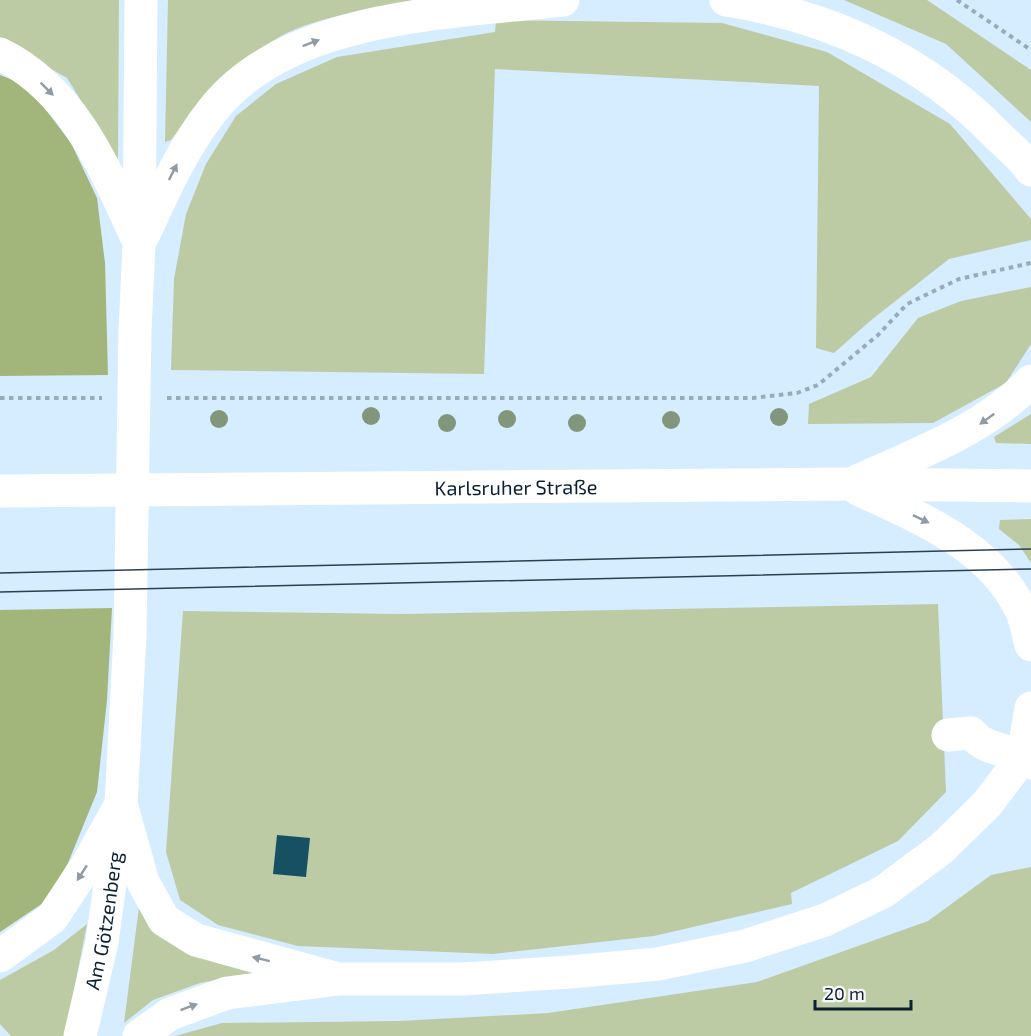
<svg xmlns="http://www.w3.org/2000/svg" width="1031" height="1036" font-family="'Exo 2',sans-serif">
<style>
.green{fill:#bdcba5}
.forest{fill:#a2b67c}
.building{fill:#165062}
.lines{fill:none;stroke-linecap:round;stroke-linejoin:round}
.path{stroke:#96acbe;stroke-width:4;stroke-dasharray:4.5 4.5;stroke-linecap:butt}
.minor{stroke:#fff;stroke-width:33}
.major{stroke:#fff;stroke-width:33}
.tram{stroke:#2a4052;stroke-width:1.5}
.tree{fill:#82967c}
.oneway{fill:#919ba3}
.labels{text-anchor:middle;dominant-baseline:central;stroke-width:6;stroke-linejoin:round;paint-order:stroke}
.street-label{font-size:20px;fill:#0b2133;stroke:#f6f6f6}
</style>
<rect width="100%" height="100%" fill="#d6ecff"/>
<g class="green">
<path d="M0,0h119l-1,160 -51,-82 -67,-38z"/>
<path d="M168,0h255c-44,8 -103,15 -142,36 -45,25 -81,64 -110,104l-6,2z"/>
<path d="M844,0h83l104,70v52l-85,-78z"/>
<path d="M496,20l226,3 105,29 123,72 81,95v21l-82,19 -79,62 -36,32 -18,-5 3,-262 -324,-17 -11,305 -313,-4 3,-91 12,-65 20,-50 30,-48 40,-32 61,-27 158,-25z"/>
<path d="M1031,287v57l-25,39 -73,40 -125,1 1,-20 62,-27 47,-59 43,-17z"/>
<path d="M1031,414v30l-35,-1 -2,-6z"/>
<path d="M1031,519v44l-12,-18 -20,-16 1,-9z"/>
<path d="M938,604l8,188 -48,49 -107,52 1,11 -138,32 -161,18 -195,-8 -80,-21 -38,-25 -14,-48 17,-241 219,3z"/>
<path d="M1031,867v169h-856l47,-13 177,-2 149,-8 209,-31 171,-61 63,-46z"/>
<path d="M139,907l36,38 38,17 39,11 -52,10 -47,17 -29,23z"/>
<path d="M87,924l-22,112h-54l-11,-12v-44l54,-30z"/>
</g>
<g class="forest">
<path d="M0,75l18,7 22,20 31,41 26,55 8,65 3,112 -108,1z"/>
<path d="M112,608l-5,92 -10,92 -29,71 -22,38 -46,31v-322z"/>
</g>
<path class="building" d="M277,835l33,3 -4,39 -33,-3z"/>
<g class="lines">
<g class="path">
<path d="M957,0l74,50"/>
<path d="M0,398h102"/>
<path d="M167,398h586l44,-5 21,-8 60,-50 29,-31 52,-25 72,-16"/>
</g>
<g class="minor">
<path d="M948,735l23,-2c18,21 40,13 60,30"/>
<path id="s1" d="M80,1036l22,-94 19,-137"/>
<path d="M139,1036l31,-22 57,-21 111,-14"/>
</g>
<g class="major">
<path d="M141,0l-2,244 -4,87 -5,304 -9,169 22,78 21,38 32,20 142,39h125l107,-7 88,-8 87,-18 80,-26 58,-28 58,-43 46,-45 44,-58"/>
<path d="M726,0c103,16 197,59 270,134 12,12 26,23 35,36"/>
<path d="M0,54c72,35 104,112 135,180"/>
<path d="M144,234c20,-43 38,-85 68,-123 75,-97 240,-98 351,-111"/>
<path d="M857,481c62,-28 127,-51 174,-100"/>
<path d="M858,489c61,29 132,56 163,121 5,11 7,24 10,35"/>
<path id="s2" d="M0,491l849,-7 182,2"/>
<path d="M1023,756l8,-48"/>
<path d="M0,956l52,-38 35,-53 34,-61"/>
</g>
<g class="tram">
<path d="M0,573l1031,-24"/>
<path d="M0,592l1031,-23"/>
</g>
</g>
<g class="tree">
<circle cx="371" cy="416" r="9"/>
<circle cx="779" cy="417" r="9"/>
<circle cx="219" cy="419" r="9"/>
<circle cx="507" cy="419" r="9"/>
<circle cx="671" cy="420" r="9"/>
<circle cx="447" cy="423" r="9"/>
<circle cx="577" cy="423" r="9"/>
</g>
<defs><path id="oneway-solid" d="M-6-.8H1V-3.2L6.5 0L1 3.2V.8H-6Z" transform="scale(1.5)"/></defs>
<g class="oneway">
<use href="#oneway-solid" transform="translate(311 43) rotate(-21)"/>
<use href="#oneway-solid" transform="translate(47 89) rotate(45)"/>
<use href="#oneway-solid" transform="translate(173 172) rotate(-63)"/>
<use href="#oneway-solid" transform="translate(987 419) rotate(144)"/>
<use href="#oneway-solid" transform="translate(921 519) rotate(26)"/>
<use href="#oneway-solid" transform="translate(82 873) rotate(123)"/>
<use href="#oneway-solid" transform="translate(261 959) rotate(-166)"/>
<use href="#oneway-solid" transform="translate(189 1007) rotate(-20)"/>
</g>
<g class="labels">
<g class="street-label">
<text stroke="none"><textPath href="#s2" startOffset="516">Karlsruher Straße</textPath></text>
<text stroke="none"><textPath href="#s1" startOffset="118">Am Götzenberg</textPath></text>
</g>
</g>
<path d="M815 1000v9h96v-9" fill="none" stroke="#0b2133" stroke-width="3"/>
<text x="824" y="1000" font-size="18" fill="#0b2133" stroke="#f6f6f6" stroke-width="4.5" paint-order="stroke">20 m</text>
</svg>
